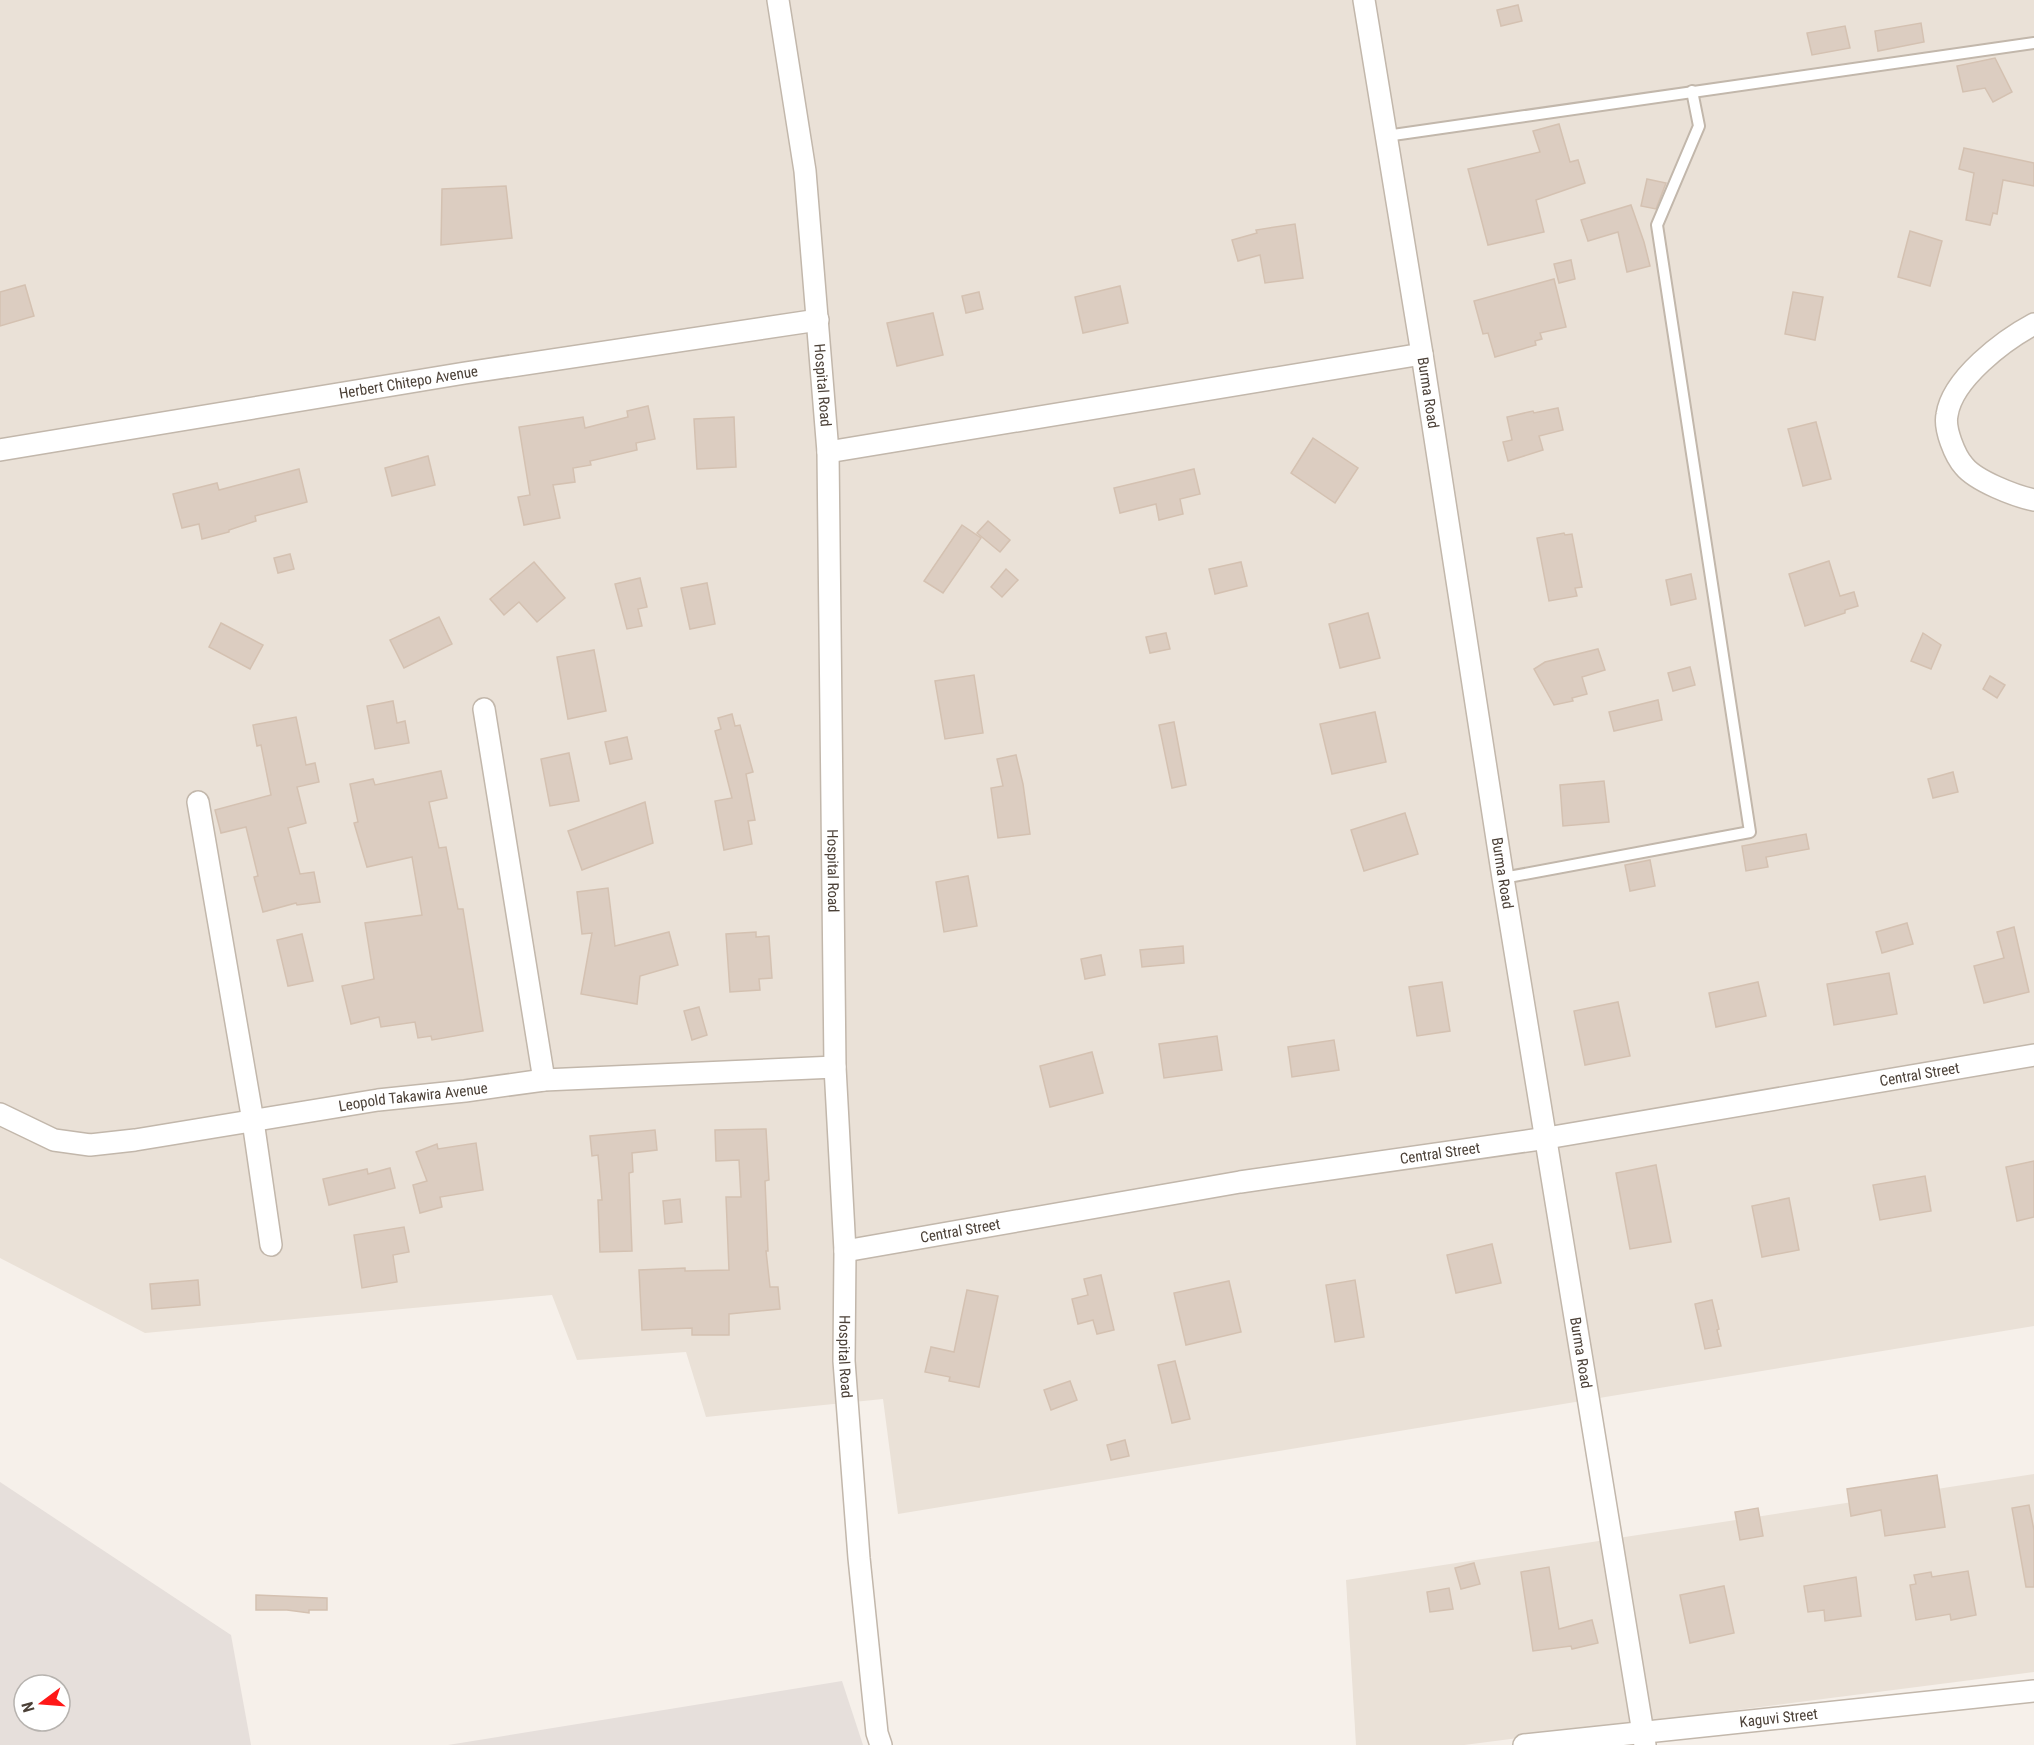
<svg xmlns="http://www.w3.org/2000/svg" width="2034" height="1745" font-family="'Roboto Condensed',sans-serif">
<style>
.residential{fill:#eae1d7}
.industrial{fill:#e6dfdb;fill-rule:evenodd}
.building{fill:#dccdc1;stroke:#d4c1b1;stroke-width:1.5}
.lines{fill:none;stroke-linecap:round;stroke-linejoin:round}
.lane-casing{stroke:#c2b7ab;stroke-width:14}
.street-casing{stroke:#c2b7ab;stroke-width:24}
.lane{stroke:#fff;stroke-width:10}
.street{stroke:#fff;stroke-width:21}
.labels{text-anchor:middle;dominant-baseline:central;stroke-width:5;stroke-linejoin:round;paint-order:stroke}
.street-label{font-size:15px;fill:#4b4037;stroke:#fff}
</style>
<rect width="100%" height="100%" fill="#f6f0ea"/>
<g class="residential">
<path d="M0,0h2034v1326l-1136,188 -15,-115 -177,18 -20,-65 -109,8 -25,-65 -407,38 -145,-75z"/>
<path d="M2034,1474v198l-570,73h-108l-10,-165z"/>
</g>
<g class="industrial">
<path d="M0,1482l231,153 20,110h-251zM24,1685h36v36h-36z"/>
<path d="M842,1681l21,64h-415z"/>
</g>
<g class="building">
<path d="M1518,5l4,16 -21,5 -4,-16z"/>
<path d="M1921,23l3,19 -46,9 -3,-20z"/>
<path d="M1845,26l5,22 -38,7 -5,-22z"/>
<path d="M1995,58l17,34 -19,10 -8,-14 -22,4 -6,-26z"/>
<path d="M1559,124l11,38 8,-2 7,23 -49,17 8,32 -56,13 -20,-76 72,-17 -7,-21z"/>
<path d="M1964,148l70,15v23l-31,-6 -6,34 -4,-1 -3,12 -24,-5 8,-47 -15,-4z"/>
<path d="M1647,179l19,4 -10,26 -15,-3z"/>
<path d="M506,186l6,52 -71,7 1,-56z"/>
<path d="M1631,205l13,37 6,24 -23,6 -9,-40 -30,9 -7,-21z"/>
<path d="M1295,224l8,54 -38,5 -5,-28 -22,6 -6,-21 25,-7 -1,-3z"/>
<path d="M1910,231l32,10 -12,45 -32,-9z"/>
<path d="M1571,260l4,19 -16,4 -5,-19z"/>
<path d="M1554,279l12,48 -26,6 2,6 -7,2 1,4 -41,12 -7,-24 -5,1 -9,-33z"/>
<path d="M25,285l9,31 -34,10v-34z"/>
<path d="M1120,286l8,37 -45,10 -8,-36z"/>
<path d="M979,292l4,17 -17,4 -4,-17z"/>
<path d="M1793,292l30,5 -8,43 -30,-6z"/>
<path d="M933,313l10,42 -46,11 -10,-43z"/>
<path d="M648,406l7,33 -19,4 1,7 -47,11 1,4 -18,3 2,14 -22,3 7,33 -36,7 -6,-28 12,-2 -11,-68 64,-10 2,11 43,-11 -1,-6z"/>
<path d="M1558,408l5,22 -24,6 4,14 -35,11 -5,-19 9,-2 -5,-23 26,-6 1,2z"/>
<path d="M734,417l2,50 -39,2 -3,-50z"/>
<path d="M1816,422l15,57 -28,7 -15,-57z"/>
<path d="M1313,438l45,30 -23,35 -44,-30z"/>
<path d="M428,456l7,29 -43,11 -7,-28z"/>
<path d="M299,469l8,33 -52,14 1,5 -27,9v2l-27,7 -3,-15 -17,4 -9,-34 44,-11 2,7z"/>
<path d="M1194,469l6,25 -20,5 3,15 -24,6 -3,-16 -36,9 -6,-25z"/>
<path d="M988,521l22,19 -10,12 -23,-19z"/>
<path d="M962,525l19,13 -38,55 -19,-12z"/>
<path d="M1564,533l1,2 7,-1 10,53 -7,1 2,8 -28,5 -12,-63z"/>
<path d="M290,554l4,15 -16,4 -4,-15z"/>
<path d="M1829,561l11,35 14,-4 4,14 -13,4v3l-40,13 -16,-52z"/>
<path d="M534,562l31,36 -28,24 -18,-20 -15,13 -14,-16z"/>
<path d="M1241,562l6,24 -32,8 -6,-25z"/>
<path d="M1006,569l12,11 -16,17 -11,-10z"/>
<path d="M1691,574l5,25 -25,6 -5,-25z"/>
<path d="M640,578l7,29 -9,2 4,17 -15,3 -12,-45z"/>
<path d="M707,583l8,41 -25,5 -9,-41z"/>
<path d="M1368,613l12,45 -40,10 -11,-44z"/>
<path d="M439,617l13,27 -48,24 -14,-28z"/>
<path d="M221,623l42,22 -13,24 -41,-22z"/>
<path d="M1166,633l4,16 -20,4 -4,-16z"/>
<path d="M1923,633l18,12 -10,24 -20,-8z"/>
<path d="M1598,649l7,21 -23,7 5,17 -15,4 1,3 -19,4 -20,-36 11,-7z"/>
<path d="M594,650l12,61 -38,8 -11,-62z"/>
<path d="M1690,667l5,18 -22,6 -5,-18z"/>
<path d="M974,675l9,58 -38,6 -10,-58z"/>
<path d="M1990,676l15,9 -8,13 -14,-9z"/>
<path d="M1658,700l4,20 -48,11 -5,-19z"/>
<path d="M393,701l4,22 8,-2 4,22 -34,6 -8,-43z"/>
<path d="M1375,712l11,50 -54,12 -12,-50z"/>
<path d="M732,714l3,12 5,-1 13,47 -7,2 9,46 -7,1 4,23 -28,6 -9,-49 17,-3 -17,-67 6,-2 -3,-11z"/>
<path d="M296,717l10,48 9,-2 4,19 -22,5 9,36 -18,5 12,46 14,-2 6,30 -23,3 -1,-2 -33,9 -9,-35 4,-1 -12,-49 -25,6 -6,-23 56,-15 -10,-50 -4,1 -4,-21z"/>
<path d="M1174,722l12,63 -14,3 -13,-63z"/>
<path d="M627,737l5,22 -22,5 -5,-22z"/>
<path d="M569,753l10,48 -29,5 -9,-47z"/>
<path d="M1016,755l7,29 7,50 -32,4 -7,-50 12,-2 -6,-27z"/>
<path d="M441,771l6,27 -18,4 10,46 7,-1 12,62h5l20,122 -51,9 -1,-4 -13,2 -3,-16 -34,5 -2,-10 -28,7 -9,-38 32,-7 -9,-56 57,-8 -10,-58 -45,10 -13,-44 4,-1 -8,-38 23,-5 2,6z"/>
<path d="M1953,772l5,20 -25,6 -5,-19z"/>
<path d="M1604,781l5,41 -46,4 -3,-41z"/>
<path d="M645,802l8,41 -71,27 -14,-39z"/>
<path d="M1405,813l13,41 -54,17 -13,-41z"/>
<path d="M1806,834l3,15 -43,8 2,10 -22,4 -4,-25z"/>
<path d="M1650,860l5,26 -25,5 -5,-26z"/>
<path d="M968,876l9,50 -33,6 -8,-50z"/>
<path d="M608,888l7,58 54,-14 9,33 -38,11 -3,28 -56,-10 11,-61 -10,1 -5,-42z"/>
<path d="M1907,923l6,21 -31,9 -6,-21z"/>
<path d="M2014,927l15,65 -45,11 -10,-37 30,-8 -7,-26z"/>
<path d="M756,932v5l13,-1 3,42 -13,1 1,11 -30,2 -4,-58z"/>
<path d="M302,934l11,47 -25,5 -11,-46z"/>
<path d="M1183,946l1,17 -42,4 -2,-17z"/>
<path d="M1101,955l4,20 -20,4 -4,-20z"/>
<path d="M1889,973l8,41 -63,11 -7,-41z"/>
<path d="M1442,982l8,49 -33,5 -8,-49z"/>
<path d="M1758,982l8,34 -50,11 -7,-34z"/>
<path d="M1618,1002l12,54 -45,9 -11,-54z"/>
<path d="M699,1007l8,28 -15,5 -8,-29z"/>
<path d="M1217,1036l5,34 -58,8 -5,-34z"/>
<path d="M1334,1040l5,30 -47,7 -4,-30z"/>
<path d="M1092,1052l11,41 -53,14 -10,-41z"/>
<path d="M766,1129l3,51 -4,1 3,70h-2l4,36h8l2,22 -51,5v21h-37v-7l-50,2 -3,-60 46,-2v3l44,-1 -3,-73h15l-2,-37 -23,1 -1,-31z"/>
<path d="M655,1130l2,20 -25,3 1,19 -4,1 3,78 -32,1 -2,-52h4l-4,-45 -6,1 -2,-20z"/>
<path d="M476,1143l7,47 -43,7 2,10 -22,6 -7,-28 14,-4 -11,-29 21,-8 1,5z"/>
<path d="M2034,1161v56l-17,4 -11,-54z"/>
<path d="M1656,1165l15,77 -41,7 -14,-76z"/>
<path d="M390,1168l5,20 -66,17 -6,-26 44,-10 1,5z"/>
<path d="M1925,1176l6,35 -51,9 -7,-35z"/>
<path d="M1789,1198l10,52 -37,7 -10,-51z"/>
<path d="M680,1199l2,23 -17,2 -2,-23z"/>
<path d="M404,1227l5,25 -16,3 4,27 -35,6 -8,-53z"/>
<path d="M1492,1244l9,39 -45,10 -9,-38z"/>
<path d="M1101,1275l13,55 -17,4 -4,-14 -15,4 -6,-25 16,-4 -4,-16z"/>
<path d="M198,1280l2,25 -48,4 -2,-25z"/>
<path d="M1355,1280l9,57 -29,5 -9,-57z"/>
<path d="M1229,1281l12,51 -55,13 -12,-52z"/>
<path d="M967,1290l31,6 -19,91 -30,-6 1,-4 -25,-5 6,-25 23,5z"/>
<path d="M1712,1300l7,29 -2,1 4,16 -16,3 -10,-45z"/>
<path d="M1175,1361l15,58 -18,4 -14,-58z"/>
<path d="M1070,1381l7,19 -26,10 -7,-20z"/>
<path d="M1125,1440l4,16 -18,4 -4,-15z"/>
<path d="M1937,1475l8,52 -60,9 -4,-26 -30,6 -4,-27z"/>
<path d="M2029,1505l5,25v57h-8l-14,-79z"/>
<path d="M1758,1508l5,28 -23,4 -5,-28z"/>
<path d="M1474,1563l6,21 -19,5 -6,-21z"/>
<path d="M1549,1567l10,62 33,-9 6,23 -26,6 -1,-3 -38,5 -12,-79z"/>
<path d="M1968,1571l8,44 -25,5 -1,-6 -34,6 -6,-35 6,-1 -2,-9 17,-3 1,5z"/>
<path d="M1856,1577l5,39 -36,5 -1,-11 -16,2 -4,-26z"/>
<path d="M1724,1586l10,47 -44,10 -10,-48z"/>
<path d="M1449,1588l4,21 -23,3 -3,-20z"/>
<path d="M256,1595l71,3v12h-18v3l-22,-3h-31z"/>
</g>
<g class="lines">
<defs>
<g id="lane">
<path d="M1386,136l648,-93"/>
<path d="M1503,878l247,-46 -93,-607 42,-99 -7,-35"/>
</g>
<g id="street">
<path id="s1" d="M778,0l27,171 23,281 7,615 10,184 -1,110 15,197 18,175 4,12"/>
<path id="s2" d="M1364,0l58,354 81,524 142,867"/>
<path d="M2034,324c-30,16 -82,55 -87,91 -3,14 8,41 17,51 12,15 51,30 70,34"/>
<path id="s3" d="M0,450l465,-77 353,-53"/>
<path d="M828,452l594,-98"/>
<path d="M484,709l60,371"/>
<path d="M198,802l55,319 18,124"/>
<path id="s4" d="M0,1114l54,26 36,5 45,-5 243,-40 87,-9 79,-11 291,-13"/>
<path id="s5" d="M845,1251l395,-69 307,-44 487,-83"/>
<path id="s6" d="M1524,1745l510,-54"/>
</g>
</defs>
<use href="#lane" class="lane-casing"/>
<use href="#street" class="street-casing"/>
<use href="#lane" class="lane"/>
<use href="#street" class="street"/>
</g>
<g class="labels">
<g class="street-label">
<text stroke="none"><textPath href="#s3" startOffset="414">Herbert Chitepo Avenue</textPath></text>
<text stroke="none"><textPath href="#s1" startOffset="388">Hospital Road</textPath></text>
<text stroke="none"><textPath href="#s2" startOffset="398">Burma Road</textPath></text>
<text stroke="none"><textPath href="#s1" startOffset="874">Hospital Road</textPath></text>
<text stroke="none"><textPath href="#s2" startOffset="884">Burma Road</textPath></text>
<text stroke="none"><textPath href="#s5" startOffset="1089">Central Street</textPath></text>
<text stroke="none"><textPath href="#s4" startOffset="423">Leopold Takawira Avenue</textPath></text>
<text stroke="none"><textPath href="#s5" startOffset="603">Central Street</textPath></text>
<text stroke="none"><textPath href="#s5" startOffset="117">Central Street</textPath></text>
<text stroke="none"><textPath href="#s2" startOffset="1370">Burma Road</textPath></text>
<text stroke="none"><textPath href="#s1" startOffset="1360">Hospital Road</textPath></text>
<text stroke="none"><textPath href="#s6" startOffset="256">Kaguvi Street</textPath></text>
</g>
</g>
<g transform="translate(42 1703) rotate(254)"><circle r="28" fill="#ffffff" stroke="#b7b3af" stroke-width="1.5"/>
<path d="M0-4.5L10 22L0 15L-10 22Z" fill="#ff1818"/>
<text y="-9" font-size="16" font-weight="bold" text-anchor="middle" fill="#4b4037">N</text>
</g>
</svg>
